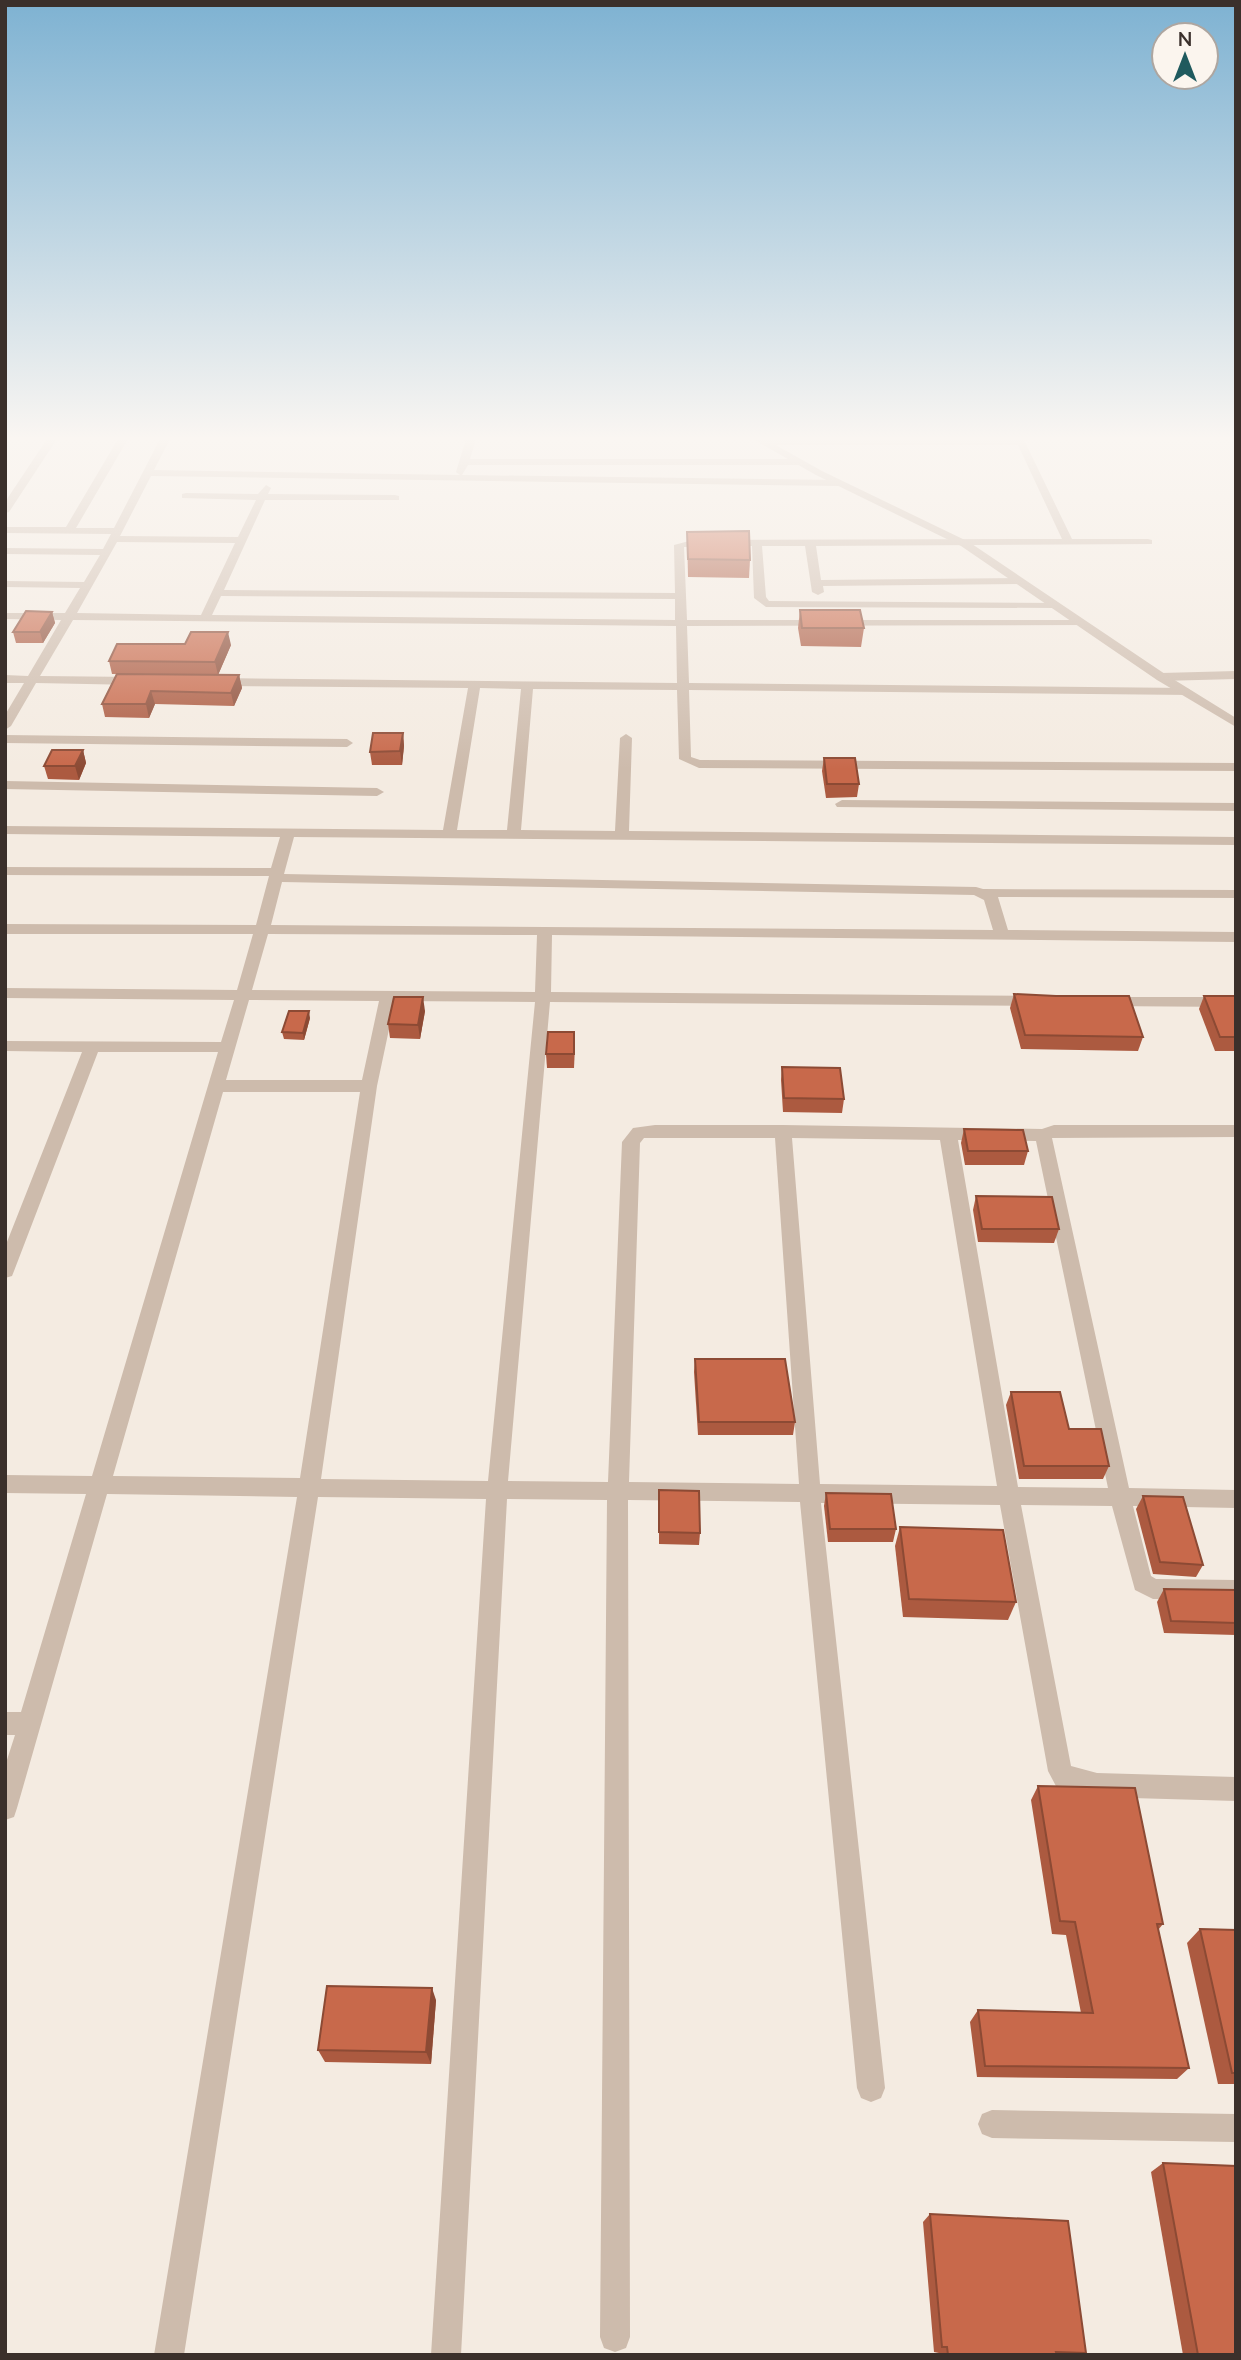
<svg xmlns="http://www.w3.org/2000/svg" width="1241" height="2360" font-family="Lato,sans-serif">
<style>
.lines{fill:none;stroke-linecap:round;stroke-linejoin:round}
.minor{fill:#cdbbac;fill-rule:evenodd}
.tertiary{fill:#cdbbac;fill-rule:evenodd}
.wall{fill:#ac5a40}
.shaded-wall{fill:#8c4a34}
.building{fill:#c8694b;stroke:#8c4a34;stroke-width:2}
</style>
<rect width="100%" height="100%" fill="#f4ebe1"/>
<g class="lines">
<g class="minor">
<path d="M47,439h10l-48,73 -4,1v-11z"/>
<path d="M118,439h10l-52,89h38l46,-89h10l-16,31 306,5 -4,-3 10,-33h10l-6,20h327l5,3 -5,3h-329l-6,10 377,5 5,3 -5,3 -688,-10 -31,60 118,1 18,-37 -74,-2v-4l4,-1 72,1 8,-9 5,3 -3,6 127,1 4,1v4h-134l-41,90 451,3 -1,-48 19,-5 369,-1 -44,-94h-255l-3,-1v-4h264l48,99h76l4,1v4l-336,2 5,34 198,-2 5,3 -5,3 -196,2 1,6 -6,3 -6,-3 -7,-46h-43l4,51 3,4 289,2v4l-4,1 -288,-1 -12,-9 -2,-52 -68,1 3,73h393l6,3 -2,2 -397,1 2,57 498,5 6,4 -2,3 -502,-5 2,67 9,3 536,3v8l-537,-3 -20,-9 -2,-69 -144,-1 -12,141 94,1 5,-93 6,-4 6,4 -3,93 607,6v8l-942,-8 -10,37 692,13 7,2 253,1v8l-238,-1 10,33 228,2v10l-684,-7 -1,57 485,4 8,5 -8,5 -486,-4 -42,479 100,1 14,-340 11,-14 22,-3h128l259,4 12,-4h182v12l-184,1 77,350 107,2v18l-103,-2 18,70 5,3 80,1v20l-83,-1 -18,-9 -23,-84 -91,-1 50,261 26,7 139,4v24l-139,-4 -40,-9 -9,-17 -48,-266 -179,-2 64,585 -4,10 -10,4 -10,-4 -4,-10 -57,-586 -172,-2 2,837 -4,11 -11,4 -11,-4 -4,-11 7,-837 -100,-1 -46,856h-30l55,-856 -168,-2 -134,858h-30l143,-858 -190,-3 -90,314 -3,9 -9,3v-54l10,-31h-10v-23h16l65,-218 -81,-1v-18l87,1 126,-424h-120l-84,219 -2,5 -7,2v-31l77,-195 -77,-1v-10l216,1 13,-42 -229,-2v-10l232,2 16,-56h-248v-10l251,1 13,-49 -264,-1v-8l266,1 9,-31 -275,-3v-8l438,4 25,-142 -251,-2 -6,-4 6,-4 460,5 -1,-57 -603,-6 -33,56 97,1 6,4 -6,4 -101,-2 -25,43 -6,4v-15l19,-32h-19v-8l23,1 33,-56 -56,-1v-6h60l15,-25 -75,-1v-6l79,1 16,-27 -95,-1v-6l98,1 8,-15 -106,-1v-6h61zM117,542l118,1 -34,72 -124,-2zM221,596l454,3v21l-463,-5zM480,688l41,1 -14,141h-50zM282,882l692,13 10,5 9,30 -722,-5zM268,934l269,1 -2,57 -283,-2zM249,1000l130,1 -17,79h-136zM395,1001l140,1 -47,479 -167,-2 56,-393zM223,1092h137l-60,386 -187,-2zM644,1138h131l24,346 -170,-2 11,-339zM792,1138l148,2 57,346 -177,-2zM958,1140l78,1 72,347 -90,-1z"/>
<path d="M1236,671v8l-75,2 -6,-4 6,-4z"/>
<path d="M5,735l342,4 6,4 -6,4 -342,-4z"/>
<path d="M5,781l372,7 7,4 -7,4 -372,-7z"/>
<path d="M842,800l394,3v8l-399,-4 -2,-3z"/>
<path d="M1106,997h130v10l-135,-1 -3,-4z"/>
<path d="M992,2110l244,4v28l-244,-4 -10,-4 -4,-10 4,-10z"/>
</g>
<path class="tertiary" d="M753,439h12l57,32 147,71 196,132 71,44v9l-79,-47 -196,-134 -145,-71z"/>
</g>
<g class="wall">
<path d="M687,532l63,28 -1,18 -61,-1z"/>
<path d="M800,610l64,18 -3,19 -60,-1 -3,-18z"/>
<path d="M52,612l3,11 -12,20h-27l-3,-11z"/>
<path d="M231,645l-13,30h21l3,13 -8,18 -79,-2 -6,14 -44,-1 -3,-13 14,-30h-4l-3,-13z"/>
<path d="M403,733l1,13 -2,19h-30l-2,-13z"/>
<path d="M83,750l3,13 -7,17 -31,-1 -4,-13z"/>
<path d="M824,758l35,26 -2,13 -31,1 -4,-27z"/>
<path d="M1014,994l42,2 87,41 -5,14 -117,-2 -11,-41z"/>
<path d="M1204,996h32v55h-21l-16,-42z"/>
<path d="M425,1011l-5,28 -30,-1 -2,-14z"/>
<path d="M310,1018l-6,22 -20,-1 -2,-7z"/>
<path d="M575,1046l-1,22h-27l-1,-14z"/>
<path d="M782,1067l62,32 -2,14 -59,-1 -2,-32z"/>
<path d="M964,1129l64,22 -4,14h-59l-4,-22z"/>
<path d="M976,1196l83,33 -5,14 -76,-1 -5,-32z"/>
<path d="M695,1359l100,63 -2,13h-95l-4,-63z"/>
<path d="M1011,1392l58,37 40,37 -6,13h-84l-13,-74z"/>
<path d="M659,1490l41,43 -1,12 -40,-1z"/>
<path d="M826,1493l70,36 -3,13h-65l-4,-36z"/>
<path d="M1143,1496l60,69 -7,12 -43,-3 -17,-65z"/>
<path d="M900,1527l116,75 -8,18 -105,-3 -8,-71z"/>
<path d="M1164,1589l72,1v45l-72,-2 -7,-31z"/>
<path d="M1038,1786l125,138 -5,6 31,138 -12,11 -200,-2 -7,-55 8,-12 103,3 -15,-78 -14,-1 -21,-134z"/>
<path d="M1200,1929l36,1v154h-18l-31,-141z"/>
<path d="M436,2000l-5,64 -106,-2 -7,-12z"/>
<path d="M1163,2163l73,192h-53l-32,-183z"/>
<path d="M930,2214l156,139 -3,2h-144v-2l-5,-1 -11,-130z"/>
</g>
<g class="shaded-wall">
<path d="M52,612l3,11 -12,20 -3,-11z"/>
<path d="M228,632l3,13 -13,30 -3,-13z"/>
<path d="M239,675l3,13 -8,18 -3,-13z"/>
<path d="M151,691l4,13 -6,14 -3,-14z"/>
<path d="M403,733l1,13 -2,19 -2,-14z"/>
<path d="M83,750l3,13 -7,17 -4,-14z"/>
<path d="M423,997l2,14 -5,28 -2,-14z"/>
<path d="M309,1011l1,7 -6,22 -1,-7z"/>
<path d="M432,1988l4,12 -5,64 -5,-12z"/>
</g>
<g class="building">
<path d="M749,531l1,29 -62,-1 -1,-27z"/>
<path d="M800,610h60l4,18h-62z"/>
<path d="M26,611l26,1 -12,20h-27z"/>
<path d="M191,632h37l-13,30 -106,-1 8,-17h68z"/>
<path d="M117,674l122,1 -8,18 -80,-2 -5,13h-44z"/>
<path d="M373,733h30l-3,18 -30,1z"/>
<path d="M52,750h31l-8,16h-31z"/>
<path d="M824,758h31l4,26h-32z"/>
<path d="M1014,994l42,2h73l14,41 -118,-2z"/>
<path d="M1204,996h32v41h-16z"/>
<path d="M394,997h29l-5,28 -30,-1z"/>
<path d="M289,1011h20l-6,22 -21,-1z"/>
<path d="M548,1032h26v22h-28z"/>
<path d="M782,1067l58,1 4,31 -60,-1z"/>
<path d="M964,1129l59,1 5,21h-60z"/>
<path d="M976,1196l76,1 7,32h-77z"/>
<path d="M695,1359h90l10,63h-96z"/>
<path d="M1011,1392h49l9,37h32l8,37h-85z"/>
<path d="M659,1490l40,1 1,42 -41,-1z"/>
<path d="M826,1493l65,1 5,35h-66z"/>
<path d="M1143,1496l40,1 20,68 -43,-3z"/>
<path d="M900,1527l103,3 13,72 -107,-3z"/>
<path d="M1164,1589l72,1v33l-65,-2z"/>
<path d="M1038,1786l97,2 28,136h-6l32,144 -204,-2 -7,-56 115,3 -18,-91 -15,-1z"/>
<path d="M1200,1929l36,1v143h-4z"/>
<path d="M327,1986l105,2 -6,64 -108,-2z"/>
<path d="M1163,2163l73,3v189h-38z"/>
<path d="M930,2214l138,7 18,132 -30,-1 1,3h-109l-1,-8h-5z"/>
</g>
<linearGradient id="sky" x2="0" y2="1"><stop stop-color="#7eb2d2"/><stop offset="0.57" stop-color="#faf6f2"/><stop offset="1" stop-color="#faf6f2" stop-opacity="0"/></linearGradient>
<rect width="1241" height="769" fill="url(#sky)"/>
<rect width="1241" height="2360" fill="none" stroke="#3b302b" stroke-width="14"/>
<g transform="translate(1185 56)"><circle r="33" fill="#fbf5ee" stroke="#aea6a0" stroke-width="2"/>
<path d="M0-5L12 26L0 18L-12 26Z" fill="#1f5a5e"/>
<text y="-10" font-size="19" font-weight="bold" text-anchor="middle" fill="#3b302b">N</text>
</g>
</svg>
